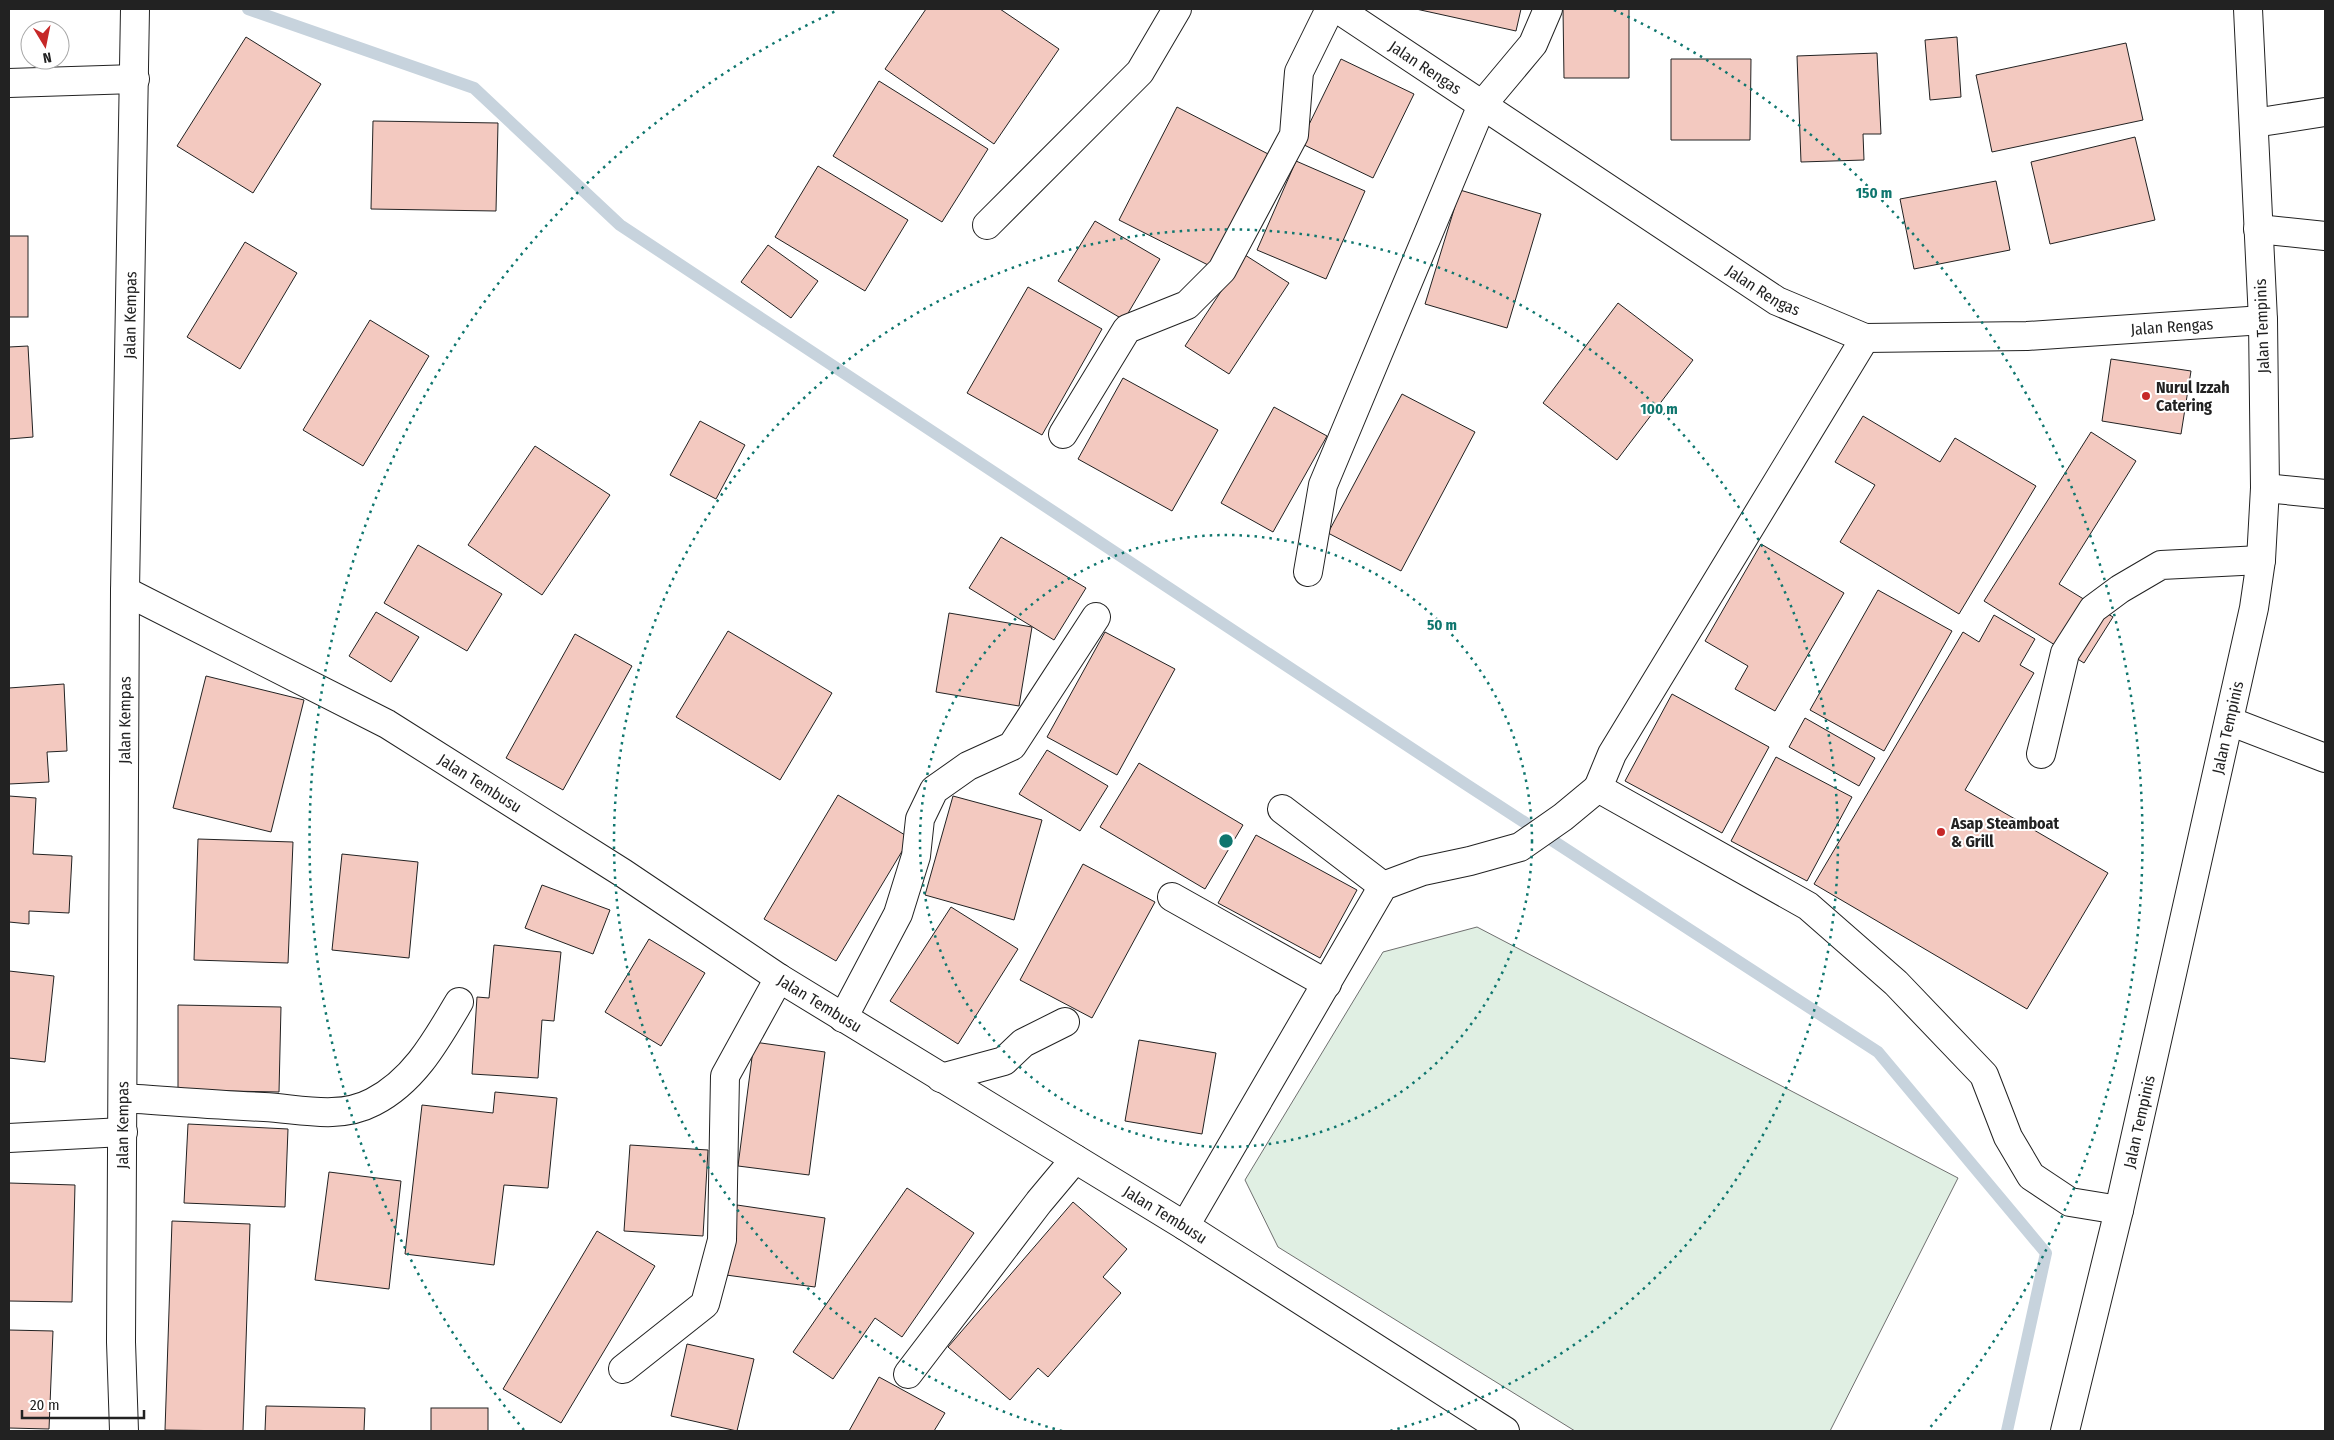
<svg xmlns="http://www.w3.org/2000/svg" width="2334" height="1440" font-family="'Fira Sans Condensed',sans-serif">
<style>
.green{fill:#e0efe3;stroke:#6f6f6f}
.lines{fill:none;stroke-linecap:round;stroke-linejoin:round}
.stream{stroke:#c7d3dd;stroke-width:12}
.building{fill:#f3c9c0;stroke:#222}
.minor-casing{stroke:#222;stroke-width:30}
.minor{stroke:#fff;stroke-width:28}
.ring{fill:none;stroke:#0f766e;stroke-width:2.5;stroke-dasharray:2.5 5}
.poi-dot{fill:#c62828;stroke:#fff;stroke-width:2}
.labels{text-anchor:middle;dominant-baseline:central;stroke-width:4;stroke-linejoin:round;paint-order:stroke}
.street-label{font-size:16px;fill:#222;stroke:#fff}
.poi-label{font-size:16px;font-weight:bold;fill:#222;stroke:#fff;text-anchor:start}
.centre{fill:#0f766e;stroke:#fff;stroke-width:2.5}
.ring-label{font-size:15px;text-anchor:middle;font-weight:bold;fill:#0f766e;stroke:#fff;stroke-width:4;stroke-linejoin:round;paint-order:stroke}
</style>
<rect width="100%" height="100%" fill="#fff"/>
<path class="green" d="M1477,927l481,251 -128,253h-255l-297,-184 -33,-67 138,-228z"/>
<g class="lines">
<path class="stream" d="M248,9l226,79 146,137 847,560 411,267 168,201 -39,178"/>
</g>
<g class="building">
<path d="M926,9h74l59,40 -65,95 -109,-75z"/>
<path d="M1416,9h105l-5,22z"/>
<path d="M1563,9h66v69h-65z"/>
<path d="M246,37l75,47 -68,109 -76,-47z"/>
<path d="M1957,37l4,60 -31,3 -5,-60z"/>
<path d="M2126,43l17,77 -151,32 -16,-77z"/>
<path d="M1877,53l4,81h-18l1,26 -63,2 -4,-106z"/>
<path d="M1341,59l73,35 -41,84 -73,-35z"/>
<path d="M1671,59h80l-1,81h-79z"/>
<path d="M879,81l109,68 -46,73 -109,-66z"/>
<path d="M1177,107l95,49 -58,112 -95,-48z"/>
<path d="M373,121l125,2 -2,88 -125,-2z"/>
<path d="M2135,137l20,83 -105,24 -19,-82z"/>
<path d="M1296,161l69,30 -39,88 -69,-29z"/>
<path d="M818,166l90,54 -43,71 -90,-54z"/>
<path d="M1996,181l14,69 -96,19 -14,-70z"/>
<path d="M1460,190l81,24 -34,114 -82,-24z"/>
<path d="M1095,221l65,38 -36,61 -66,-39z"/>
<rect x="9" y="236" width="19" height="81"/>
<path d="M245,242l52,31 -57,96 -53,-32z"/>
<path d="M768,245l50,36 -27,37 -50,-36z"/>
<path d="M1245,255l44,28 -60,91 -44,-28z"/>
<path d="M1028,287l74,42 -60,106 -75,-42z"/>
<path d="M1618,303l75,57 -76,100 -74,-57z"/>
<path d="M370,320l59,36 -66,110 -60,-36z"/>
<path d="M28,346l5,91 -24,2v-92z"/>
<path d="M2111,359l80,12 -10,63 -79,-13z"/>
<path d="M1123,378l95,52 -46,81 -94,-52z"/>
<path d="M1402,394l73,38 -74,139 -73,-38z"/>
<path d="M1274,407l53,29 -54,96 -52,-29z"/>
<path d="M1863,416l77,46 15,-24 81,48 -77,128 -119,-72 35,-57 -40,-23z"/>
<path d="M700,421l45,24 -29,54 -46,-24z"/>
<path d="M2091,432l45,29 -77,123 54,33 -29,46 -100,-62z"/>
<path d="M535,446l75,49 -68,100 -74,-50z"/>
<path d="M1001,537l85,51 -32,52 -85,-52z"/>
<path d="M1761,544l83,49 -69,118 -40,-22 13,-23 -43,-25z"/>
<path d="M418,545l84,49 -35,57 -83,-48z"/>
<path d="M1878,590l74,41 -68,120 -74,-41z"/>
<path d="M376,612l43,25 -28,45 -42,-26z"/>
<path d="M949,613l83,14 -13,79 -83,-14z"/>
<path d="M1994,615l41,24 -15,26 14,8 -69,117 143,83 -81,136 -213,-125 149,-252 16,10z"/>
<path d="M728,631l104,62 -52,87 -104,-63z"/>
<path d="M1105,632l70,37 -58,106 -70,-38z"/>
<path d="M575,634l57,32 -69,124 -57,-32z"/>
<path d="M206,676l98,24 -33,132 -98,-24z"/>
<path d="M64,684l3,67 -20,1 2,30 -40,2v-96z"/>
<path d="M1672,694l97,53 -47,86 -97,-52z"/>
<path d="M1805,718l70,40 -16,28 -70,-39z"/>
<path d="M1047,750l61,36 -28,45 -61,-37z"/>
<path d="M1776,757l76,40 -45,84 -76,-40z"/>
<path d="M1139,763l104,62 -38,64 -105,-62z"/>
<path d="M838,795l72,43 -74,123 -72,-42z"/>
<path d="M9,796l27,2 -3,56 39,2 -3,57 -40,-2v13l-20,-2z"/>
<path d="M953,796l89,24 -28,100 -89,-25z"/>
<path d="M1256,835l101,55 -37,68 -102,-55z"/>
<path d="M198,839l95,3 -5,121 -94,-3z"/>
<path d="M342,854l76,8 -9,96 -77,-8z"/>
<path d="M1083,864l72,38 -63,116 -72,-38z"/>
<path d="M542,885l68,25 -17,44 -68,-26z"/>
<path d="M951,907l67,42 -60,95 -68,-43z"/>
<path d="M649,939l56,34 -44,73 -56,-34z"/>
<path d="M494,945l67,7 -7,69 -12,-1 -4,58 -66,-4 5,-77 12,1z"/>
<path d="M9,971l45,5 -9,86 -36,-4z"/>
<path d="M178,1005l103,2 -2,85 -101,-2z"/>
<path d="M1139,1040l77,13 -14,81 -77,-13z"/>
<path d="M754,1042l71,10 -16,123 -71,-9z"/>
<path d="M495,1092l62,6 -9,90 -44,-3 -10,80 -89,-11 17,-149 71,8z"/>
<path d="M188,1124l100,5 -3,78 -101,-4z"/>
<path d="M630,1145l78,5 -5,86 -79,-5z"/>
<path d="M329,1172l72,9 -12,108 -74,-9z"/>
<path d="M9,1183l66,2 -3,117 -63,-1z"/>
<path d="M907,1188l67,45 -72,104 -27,-19 -42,61 -40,-27z"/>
<path d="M1073,1202l54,47 -24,28 18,16 -73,84 -10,-9 -28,32 -62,-53z"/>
<path d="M737,1205l88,13 -10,69 -89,-12z"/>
<path d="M172,1221l78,3 -7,207 -78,-1z"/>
<path d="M597,1231l58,35 -94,157 -58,-34z"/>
<path d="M9,1330l44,1 -4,98 -40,-1z"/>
<path d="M687,1344l67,15 -17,72 -66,-15z"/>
<path d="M879,1377l66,36 -11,18h-85z"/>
<path d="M266,1406l99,2 -1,23h-99z"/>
<rect x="431" y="1408" width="57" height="23"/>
</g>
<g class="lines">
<defs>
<g id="minor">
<path id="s1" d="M1338,9l439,292 88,37 162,-2 236,-16"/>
<path d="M9,83l126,-4"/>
<path d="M2254,123l71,-11"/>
<path d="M987,225l153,-153 37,-63"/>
<path d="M2258,229l67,7"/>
<path d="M1865,338l-253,416 -14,34 210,118 88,77 88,92 24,62 23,39 39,26 49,8"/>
<path d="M1063,434l64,-105 60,-24 35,-35 72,-135 5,-63 31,-63"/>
<path d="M2265,488l60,6"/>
<path d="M1308,572l15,-87 159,-380 51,-61 15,-35"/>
<path id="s2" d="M125,591l262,133 236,149 156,105 406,248 320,205"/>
<path d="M2229,721l96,37"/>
<path d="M2041,754l24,-101 28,-44 27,-20 41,-24 100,-5"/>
<path d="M1282,809l101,77"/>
<path d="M1172,897l155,87"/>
<path d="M843,1018l55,-104 18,-58 4,-37 14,-29 34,-24 44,-20 84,-129"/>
<path d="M941,1078l63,-17 19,-18 42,-21"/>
<path d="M123,1098c47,3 94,7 141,9 36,2 75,13 109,-5 41,-21 63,-61 86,-100"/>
<path d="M9,1138l114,-6"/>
<path d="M1185,1226l198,-340 40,-15 47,-10 50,-14 43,-30 35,-29"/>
<path d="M623,1369l82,-65 17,-64 3,-164 54,-98"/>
<path d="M908,1374l131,-172 36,-43"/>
<path id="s3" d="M124,1431l-3,-89 4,-751 10,-582"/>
<path id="s4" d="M2065,1431l54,-221 135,-602 7,-48 4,-72 -2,-168 -15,-311"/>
</g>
</defs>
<use href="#minor" class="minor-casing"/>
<use href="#minor" class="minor"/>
</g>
<g class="ring">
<circle cx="1226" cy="841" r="306"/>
<path d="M1062 1431A612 612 0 1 1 1390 1431"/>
<path d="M524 1430A917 917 0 0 1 838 10M1614 10A917 917 0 0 1 1928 1430"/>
</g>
<g class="poi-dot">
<circle cx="2146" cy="396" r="5"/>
<circle cx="1941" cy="832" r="5"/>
</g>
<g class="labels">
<g class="street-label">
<text stroke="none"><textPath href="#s1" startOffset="105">Jalan Rengas</textPath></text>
<text stroke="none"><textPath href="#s1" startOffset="510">Jalan Rengas</textPath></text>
<text stroke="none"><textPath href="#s3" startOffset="1116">Jalan Kempas</textPath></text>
<text stroke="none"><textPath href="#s1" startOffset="930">Jalan Rengas</textPath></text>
<text transform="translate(2262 326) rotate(-92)">Jalan Tempinis</text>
<text stroke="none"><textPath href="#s3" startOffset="711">Jalan Kempas</textPath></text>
<text stroke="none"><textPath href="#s4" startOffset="722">Jalan Tempinis</textPath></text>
<text stroke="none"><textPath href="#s2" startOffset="404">Jalan Tembusu</textPath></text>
<text stroke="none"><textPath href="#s2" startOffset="809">Jalan Tembusu</textPath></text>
<text stroke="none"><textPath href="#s4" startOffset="318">Jalan Tempinis</textPath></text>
<text stroke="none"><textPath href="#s3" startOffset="306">Jalan Kempas</textPath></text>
<text stroke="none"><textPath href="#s2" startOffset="1214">Jalan Tembusu</textPath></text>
</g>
<g class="poi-label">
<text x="2156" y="387">Nurul Izzah<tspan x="2156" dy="18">Catering</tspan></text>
<text x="1951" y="823">Asap Steamboat<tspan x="1951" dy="18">&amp; Grill</tspan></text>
</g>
</g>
<circle cx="1226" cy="841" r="8" class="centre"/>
<g class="ring-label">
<text x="1874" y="198">150 m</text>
<text x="1659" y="414">100 m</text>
<text x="1442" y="630">50 m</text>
</g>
<rect width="2334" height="1440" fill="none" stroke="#222222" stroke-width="20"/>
<g transform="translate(45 45) rotate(170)"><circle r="24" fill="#ffffff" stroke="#a7a7a7"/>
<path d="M0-4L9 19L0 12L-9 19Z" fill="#c62828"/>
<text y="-8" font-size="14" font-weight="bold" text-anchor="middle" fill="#222222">N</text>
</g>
<path d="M22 1410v8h122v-8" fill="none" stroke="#222222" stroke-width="2.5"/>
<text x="30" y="1410" font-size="15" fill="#222222" stroke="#ffffff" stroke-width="4" paint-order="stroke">20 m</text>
</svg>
